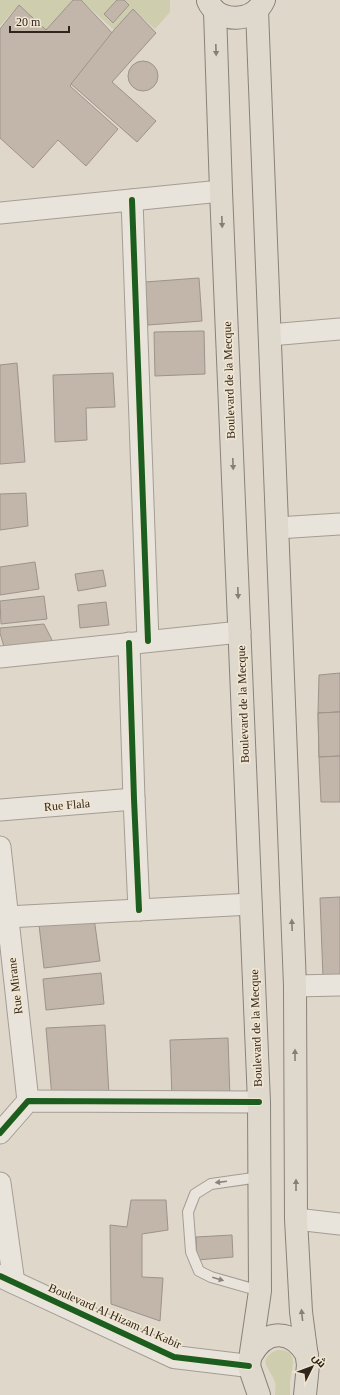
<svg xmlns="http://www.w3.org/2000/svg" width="340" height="1395" font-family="'Times New Roman',Cairo,serif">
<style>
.green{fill:#cecdae}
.building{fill:#c2b6ab;stroke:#9e938a}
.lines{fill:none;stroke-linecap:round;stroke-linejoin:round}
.service-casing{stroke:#a49d94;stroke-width:12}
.minor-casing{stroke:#a49d94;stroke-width:23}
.tertiary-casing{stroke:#a49d94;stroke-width:24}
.primary-casing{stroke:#89827a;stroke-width:24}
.service{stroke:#e8e3db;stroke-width:10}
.minor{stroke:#e8e3db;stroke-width:21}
.tertiary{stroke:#e8e3db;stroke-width:22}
.primary{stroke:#dfd8cd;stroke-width:22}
.cycleway-casing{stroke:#f0e5d0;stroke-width:8}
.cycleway{stroke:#1b5e20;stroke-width:6}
.oneway{fill:#887e75}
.oneway2{fill:#8c847c}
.labels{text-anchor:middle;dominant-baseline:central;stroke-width:3.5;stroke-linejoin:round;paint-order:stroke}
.street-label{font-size:12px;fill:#30251d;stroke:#f0e5d0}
</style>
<rect width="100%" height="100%" fill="#dfd7ca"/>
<g class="green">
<path d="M0,0h73l-27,30 -27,-25 -19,21z"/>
<path d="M81,0h89v12l-15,17 -22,-20 -19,21z"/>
<path d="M277,1350c23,-1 15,18 13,32 0,4 0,9 0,13h-15c0,-4 1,-10 0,-13 -4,-13 -20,-22 2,-32z"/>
</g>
<g class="building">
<path d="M73,0h8l34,36 -45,50 48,43 -32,37 -28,-26 -25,28 -33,-30v-109l19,-24 27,25z"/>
<path d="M117,0h7l5,5 -16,18 -9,-9z"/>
<path d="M133,9l23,24 -44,49 44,39 -19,21 -66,-58 43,-54z"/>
<circle cx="143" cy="76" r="15"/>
<path d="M199,278l3,43 -54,4 -3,-43z"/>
<path d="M204,331l1,43 -50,2 -1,-44z"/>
<path d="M17,363l8,99 -25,2v-99z"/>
<path d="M113,373l2,34 -29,1 1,32 -32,2 -2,-67z"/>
<path d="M26,493l2,33 -28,4v-36z"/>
<path d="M35,562l4,27 -39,6v-28z"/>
<path d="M103,570l3,16 -28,5 -3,-17z"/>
<path d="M44,596l3,23 -46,5 -1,-23z"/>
<path d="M106,602l3,23 -29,3 -2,-23z"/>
<path d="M44,624l11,22 -50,4 -5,-17v-5z"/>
<path d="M340,673v39l-22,1 1,-38z"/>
<path d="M340,712v44l-21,1 -1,-44z"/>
<path d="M340,712v44l-21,1 -1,-44z"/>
<path d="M340,756v46h-19l-2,-45z"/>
<path d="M340,897v80l-17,1 -3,-80z"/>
<path d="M94,918l6,43 -56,7 -5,-43z"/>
<path d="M101,973l3,31 -58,6 -3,-31z"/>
<path d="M105,1025l4,69 -57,4 -6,-70z"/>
<path d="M228,1038l2,59 -58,1 -2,-58z"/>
<path d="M131,1200h35l2,30 -26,4v43l21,1 -3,43 -49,-17 -1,-79 17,2z"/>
<path d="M232,1235l1,22 -36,3 -1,-23z"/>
</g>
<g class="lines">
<defs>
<path id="service" d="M260,1177l-49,7 -16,10 -7,18 3,40 8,19 12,6 49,14"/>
<g id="minor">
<path d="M132,200l16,441"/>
<path d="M0,213l221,-22"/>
<path d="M270,335l70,-6"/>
<path d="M277,528l63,-4"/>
<path d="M129,643l5,156 5,111"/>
<path d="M0,657l240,-25"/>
<path d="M0,810l134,-11"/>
<path d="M0,847l28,254"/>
<path d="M7,917l244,-13"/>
<path d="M295,986l45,-1"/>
<path d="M0,1133l28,-32 231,1"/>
<path d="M0,1183l14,100"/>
<path d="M296,1219l44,5"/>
</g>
<path id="tertiary" d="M0,1276l174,81 75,9"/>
<g id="primary">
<path d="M208,1c10,23 46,22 56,-1"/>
<path d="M257,10l38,976 1,233 5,93 7,53 -3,30"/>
<path d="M215,11l6,180 38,911 1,189 -11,75 10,29"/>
<path d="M252,1354c15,-26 40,-24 55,1"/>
</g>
</defs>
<use href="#service" class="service-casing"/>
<use href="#minor" class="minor-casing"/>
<use href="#tertiary" class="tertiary-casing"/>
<use href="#primary" class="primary-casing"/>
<use href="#service" class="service"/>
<use href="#minor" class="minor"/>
<use href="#tertiary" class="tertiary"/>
<use href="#primary" class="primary"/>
<defs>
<g id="cycleway">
<path d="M132,200l16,441"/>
<path d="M129,643l5,156 5,111"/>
<path d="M0,1133l28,-32 231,1"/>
<path d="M0,1276l174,81 75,9"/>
</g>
</defs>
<use href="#cycleway" class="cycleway-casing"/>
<use href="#cycleway" class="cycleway"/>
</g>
<defs><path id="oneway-solid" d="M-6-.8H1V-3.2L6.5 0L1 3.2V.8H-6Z"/></defs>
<g class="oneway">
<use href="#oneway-solid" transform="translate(216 50) rotate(88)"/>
<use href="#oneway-solid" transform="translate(222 222) rotate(88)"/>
<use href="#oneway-solid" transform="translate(233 464) rotate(88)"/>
<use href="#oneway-solid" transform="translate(238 593) rotate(88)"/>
<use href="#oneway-solid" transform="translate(292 925) rotate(-92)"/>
<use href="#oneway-solid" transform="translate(295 1055) rotate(-90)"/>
<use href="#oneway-solid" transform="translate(296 1185) rotate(-90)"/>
<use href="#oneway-solid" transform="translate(302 1315) rotate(-96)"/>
</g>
<g class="oneway2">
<use href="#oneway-solid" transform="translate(221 1182) rotate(173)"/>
<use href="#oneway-solid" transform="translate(218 1279) rotate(16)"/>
</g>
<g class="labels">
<g class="street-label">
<text transform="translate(229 380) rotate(-92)">Boulevard de la Mecque</text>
<text transform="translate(243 704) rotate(-92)">Boulevard de la Mecque</text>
<text transform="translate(67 805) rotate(-5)">Rue Flala</text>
<text transform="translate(15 986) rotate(-97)">Rue Mirane</text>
<text transform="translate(256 1028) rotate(-92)">Boulevard de la Mecque</text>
<text transform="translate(115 1316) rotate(24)">Boulevard Al Hizam Al Kabir</text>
</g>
</g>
<g transform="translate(312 1367) rotate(48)" stroke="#f0e5d0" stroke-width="3" paint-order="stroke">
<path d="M0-3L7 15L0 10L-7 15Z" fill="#30251d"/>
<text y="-6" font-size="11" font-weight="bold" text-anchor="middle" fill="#30251d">ش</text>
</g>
<path d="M10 26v6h59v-6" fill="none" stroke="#30251d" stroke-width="2"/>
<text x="16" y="26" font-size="12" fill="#30251d" stroke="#f0e5d0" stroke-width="3" paint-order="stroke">20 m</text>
</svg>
